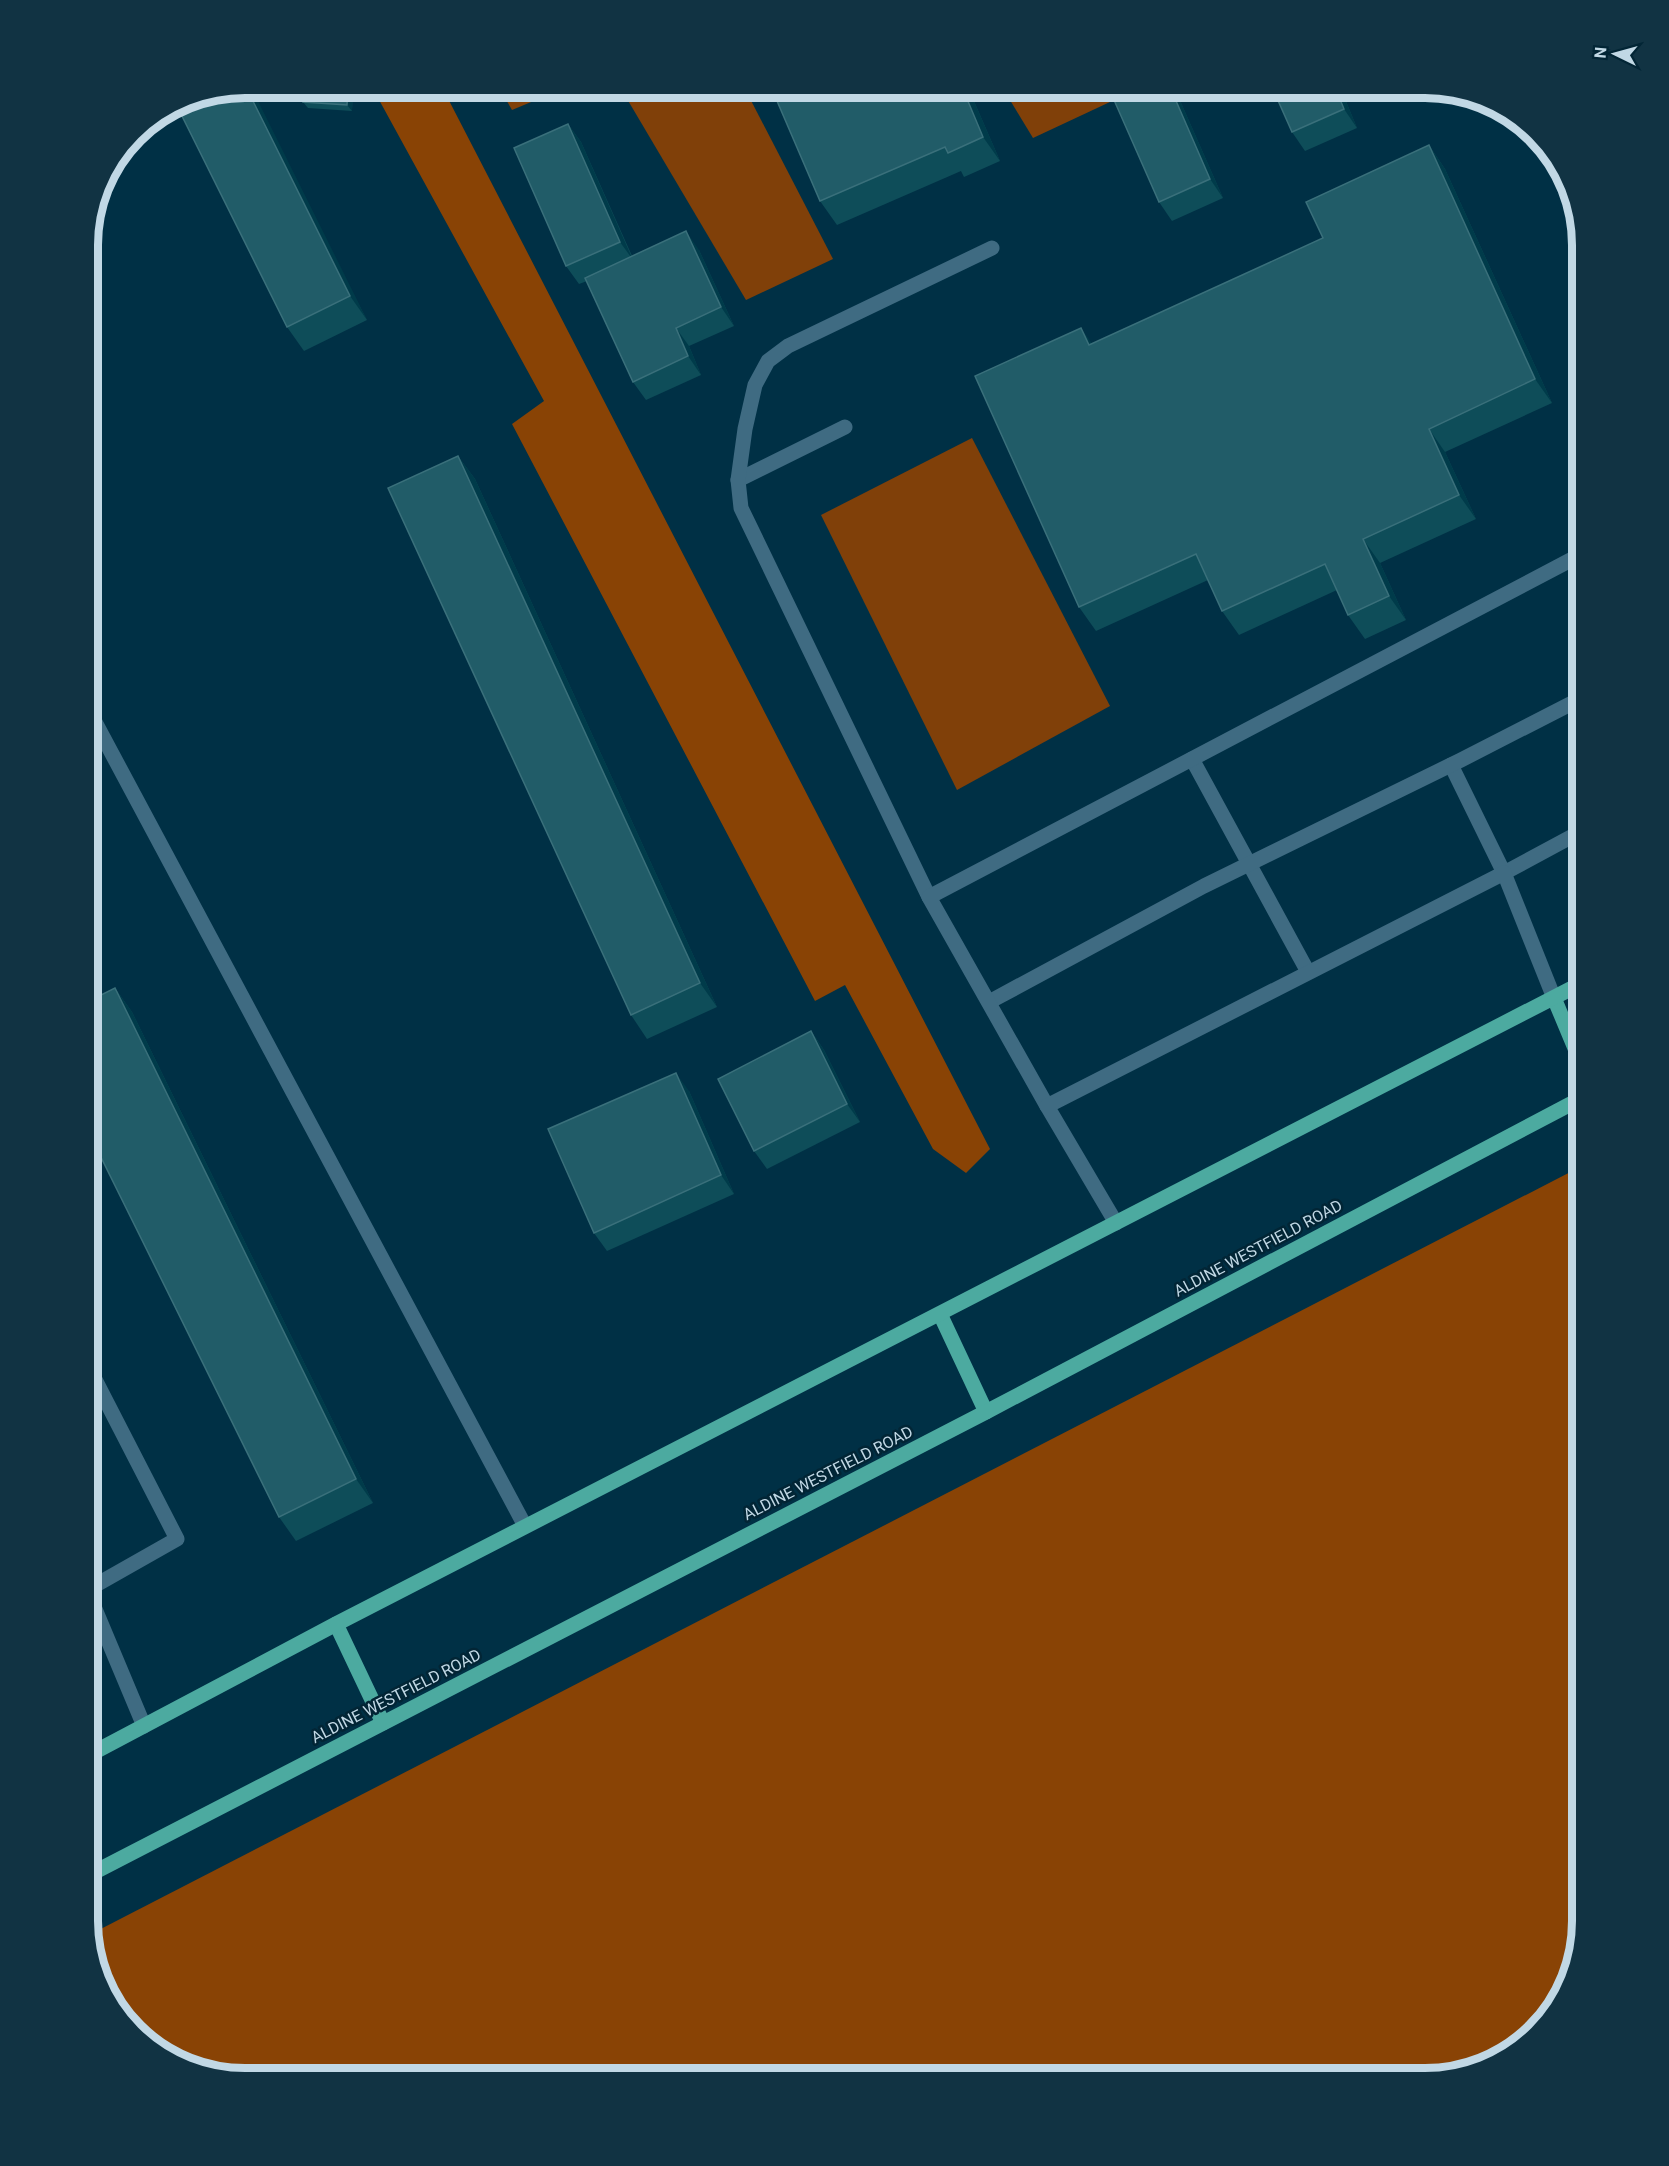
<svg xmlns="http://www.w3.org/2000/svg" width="1669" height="2166" font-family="Roboto,sans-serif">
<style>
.green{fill:#804009}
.forest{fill:#894305}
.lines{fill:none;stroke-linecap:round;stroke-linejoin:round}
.minor{stroke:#3f6b82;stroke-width:15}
.major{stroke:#4caaa0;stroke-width:15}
.wall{fill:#0e4d59}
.shaded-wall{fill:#003b4a}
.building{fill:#215c68;stroke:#3a707b;stroke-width:1.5}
.labels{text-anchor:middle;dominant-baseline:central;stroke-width:5;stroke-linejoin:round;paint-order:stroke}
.street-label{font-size:16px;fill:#c1d8e5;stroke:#022535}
.rim{fill:none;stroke:#c1d8e5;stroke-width:8}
</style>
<rect width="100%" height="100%" fill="#003045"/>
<g class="green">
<path d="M499,87h68l-55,23z"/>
<path d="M620,87h124l89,172 -87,41z"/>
<path d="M1002,87h140l-109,51z"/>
<path d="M972,438l138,268 -153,84 -136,-275z"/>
</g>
<g class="forest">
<path d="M372,87h70l548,1062 -24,24 -33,-24 -88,-164 -30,16 -303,-577 32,-23z"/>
<path d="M1582,1166v755l-21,79 -49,53 -88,26h-1179l-79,-21 -53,-49 -22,-75z"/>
</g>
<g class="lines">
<g class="minor">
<path d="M738,480l107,-53"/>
<path d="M87,707l438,819"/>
<path d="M1192,759l116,213"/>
<path d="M1451,765l53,108 78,-42"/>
<path d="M929,897l-188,-389 -3,-28 7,-51 10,-44 13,-24 20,-15 204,-98"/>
<path d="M989,1002l215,-116 257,-126 121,-62"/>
<path d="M1047,1106l-118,-209 653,-343"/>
<path d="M1116,1223l-69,-117 457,-233 50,125"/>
<path d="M87,1364l90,175 -90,51 57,136"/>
</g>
<g class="major">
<path d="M1554,998l28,67"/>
<path d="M940,1314l46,98"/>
<path d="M336,1624l47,99"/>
<path d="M87,1756l249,-132 1246,-641"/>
<path d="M87,1876l899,-464 596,-314"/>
</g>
</g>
<g class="wall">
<path d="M245,87l122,233 -63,31 -17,-24z"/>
<path d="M353,87l-1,24 -44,-3 -5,-6z"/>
<path d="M771,87h207v1l-8,4 30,69 -36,16 -3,-6 -124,54 -17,-24z"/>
<path d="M1119,87h55l49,111 -51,23 -13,-19z"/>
<path d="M1340,87l17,41 -52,23 -13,-19z"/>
<path d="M568,124l13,18 51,114 67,-6 35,76 -45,20 12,29 -55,25 -13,-18 -46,-101 -8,3 -13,-18z"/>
<path d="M1429,145l16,24 107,234 -107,49 31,67 -96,44 26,57 -41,19 -17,-24 -11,-25 -98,45 -17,-24 -14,-31 -112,51 -17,-24 13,-263 231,-106z"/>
<path d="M458,456l17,23 242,528 -70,32 -16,-24z"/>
<path d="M115,988l17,24 241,491 -77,38 -17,-24z"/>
<path d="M811,1031l13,19 36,72 -93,47 -13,-18z"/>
<path d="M689,1091l45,103 -127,57 -13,-18z"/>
</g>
<g class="shaded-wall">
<path d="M246,87h5l116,233 -17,-24z"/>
<path d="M348,87h5l-1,24 -5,-6z"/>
<path d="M962,87h5l3,5 30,69 -17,-24z"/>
<path d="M1170,87h4l49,111 -13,-19z"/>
<path d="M1335,87h5l17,41 -13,-19z"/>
<path d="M568,124l13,18 52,118 -13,-18z"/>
<path d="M1429,145l16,24 107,234 -17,-24z"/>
<path d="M686,231l13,19 35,76 -13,-19z"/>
<path d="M676,328l13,18 12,29 -13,-19z"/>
<path d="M1081,328l17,24 -9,-7z"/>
<path d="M1429,429l16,23 31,67 -17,-24z"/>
<path d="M458,456l17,23 242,528 -17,-24z"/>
<path d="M1363,539l17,24 26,57 -17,-24z"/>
<path d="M115,988l17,24 241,491 -17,-24z"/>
<path d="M811,1031l13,19 36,72 -13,-18z"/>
<path d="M676,1073l13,18 45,103 -13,-19z"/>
</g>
<g class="building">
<path d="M246,87l104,209 -63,31 -111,-223 9,-5z"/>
<path d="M305,87h43l-1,18 -44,-3z"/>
<path d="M771,87h191l21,50 -35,16 -3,-6 -125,54z"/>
<path d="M1119,87h51l40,92 -51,23 -49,-111z"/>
<path d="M1272,87h63l9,22 -52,23z"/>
<path d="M568,124l52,118 -54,24 -52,-118z"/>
<path d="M1429,145l106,234 -106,50 30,66 -96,44 26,57 -41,19 -23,-51 -103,47 -26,-57 -117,53 -104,-231 106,-48 8,17 234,-107 -17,-36z"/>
<path d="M686,231l35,76 -45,21 12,28 -55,26 -48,-104z"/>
<path d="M458,456l242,527 -69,32 -243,-527z"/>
<path d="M115,988l241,491 -77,38 -192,-388v-127z"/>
<path d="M811,1031l36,73 -93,47 -36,-72z"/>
<path d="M676,1073l45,102 -127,58 -46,-104z"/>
</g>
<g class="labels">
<g class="street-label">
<text transform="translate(1258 1248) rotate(-28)">ALDINE WESTFIELD ROAD</text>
<text transform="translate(828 1473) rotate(-27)">ALDINE WESTFIELD ROAD</text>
<text transform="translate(396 1696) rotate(-27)">ALDINE WESTFIELD ROAD</text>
</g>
</g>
<path d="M0 0H1669V2166H0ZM245 98H1425A147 147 0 0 1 1572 245V1921A147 147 0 0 1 1425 2068H245A147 147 0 0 1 98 1921V245A147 147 0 0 1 245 98Z" fill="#113343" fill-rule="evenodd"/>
<path class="rim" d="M245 98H1425A147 147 0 0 1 1572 245V1921A147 147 0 0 1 1425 2068H245A147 147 0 0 1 98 1921V245A147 147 0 0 1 245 98Z"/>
<g transform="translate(1615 54) rotate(275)" stroke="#022535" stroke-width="4.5" paint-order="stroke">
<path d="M0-4.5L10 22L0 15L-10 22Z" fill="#c1d8e5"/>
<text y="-9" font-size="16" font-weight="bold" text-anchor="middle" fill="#c1d8e5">N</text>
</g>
</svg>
